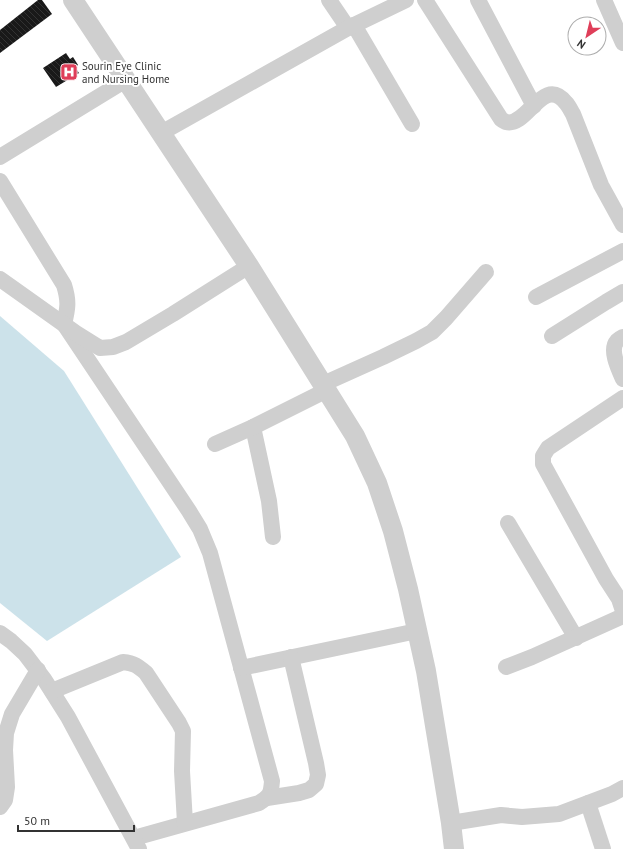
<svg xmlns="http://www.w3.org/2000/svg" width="623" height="849" font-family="'PT Sans',sans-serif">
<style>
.water{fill:#cce2ea}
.building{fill:url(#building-back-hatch)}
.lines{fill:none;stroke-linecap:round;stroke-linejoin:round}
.minor{stroke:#cfcfcf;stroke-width:16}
.tertiary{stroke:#cfcfcf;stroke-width:20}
.labels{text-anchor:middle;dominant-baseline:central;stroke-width:4;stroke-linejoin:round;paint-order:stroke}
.poi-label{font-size:11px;fill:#323232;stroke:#fff;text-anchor:start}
</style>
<defs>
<pattern id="building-back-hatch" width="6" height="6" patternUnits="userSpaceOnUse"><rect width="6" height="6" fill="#191919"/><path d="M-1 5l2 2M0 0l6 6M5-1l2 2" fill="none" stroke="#323232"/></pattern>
</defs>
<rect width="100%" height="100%" fill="#fff"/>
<path class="water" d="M0,316l64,55 117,186 -134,84 -47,-38z"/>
<g class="building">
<path d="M38,0h4l10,14 -52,39v-23z"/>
<path d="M66,53l4,6 3,-2 5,8 -3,2 4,6 -23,14 -13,-19z"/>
</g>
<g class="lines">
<g class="minor">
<path d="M329,0l19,28"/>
<path d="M425,0l76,119c1,1 3,2 5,3 21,6 37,-48 60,-19 3,3 5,8 7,11l28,71 22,40"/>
<path d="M478,0l56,106"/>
<path d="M604,0l19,43"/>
<path d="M354,25l58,99"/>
<path d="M161,133l187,-105 58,-28"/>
<path d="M0,157l126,-77"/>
<path d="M0,181l64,104c5,16 4,23 0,39l95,142 30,45 11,18 10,24 62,228c-1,13 -2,15 -13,22l-125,35"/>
<path d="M0,279l76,54 24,15 13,-1 13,-5 47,-28 76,-48"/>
<path d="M536,297l87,-46"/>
<path d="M552,336l54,-34 17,-10"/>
<path d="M623,337c-2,1 -4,2 -6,4 -8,9 2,29 6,38"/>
<path d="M323,384l60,-27 33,-16 16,-9 14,-14 40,-46"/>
<path d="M623,398l-75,50 -5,8v8l63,115 13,20 4,12"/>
<path d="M253,427l16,74 4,36"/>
<path d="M215,444l38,-17 74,-37"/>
<path d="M508,523l68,115"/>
<path d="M0,633l11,8 14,13 19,25 24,38 71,132"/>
<path d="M506,667l26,-10 91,-41"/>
<path d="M241,668l176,-37"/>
<path d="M52,691l71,-29c11,1 15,4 23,11l33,50 4,8 -1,40 3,52"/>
<path d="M267,798l32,-5 10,-3 7,-6 2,-9 -2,-12 -25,-106"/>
<path d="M588,803l15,46"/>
<path d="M0,807l5,-7 2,-13 -2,-37 1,-17 6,-19 26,-44"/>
<path d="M451,823l50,-8 21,2 37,-3 53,-20 11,-6"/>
</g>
<path class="tertiary" d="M73,0l176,266 106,170 22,47 16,48 15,58 18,82 25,152 3,26"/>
</g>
<defs>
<symbol id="hospital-square" viewBox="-11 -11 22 22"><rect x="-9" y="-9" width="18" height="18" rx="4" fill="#df3e59" stroke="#fff"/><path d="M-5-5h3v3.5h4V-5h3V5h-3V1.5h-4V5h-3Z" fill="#fff"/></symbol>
</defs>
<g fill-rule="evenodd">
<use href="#hospital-square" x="59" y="62" width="20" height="20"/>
</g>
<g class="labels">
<g class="poi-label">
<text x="82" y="66">Sourin Eye Clinic<tspan x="82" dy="13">and Nursing Home</tspan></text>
</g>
</g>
<g transform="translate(587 36) rotate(215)"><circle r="19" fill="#ffffff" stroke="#adadad"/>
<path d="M0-3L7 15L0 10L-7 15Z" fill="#df3e59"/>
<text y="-6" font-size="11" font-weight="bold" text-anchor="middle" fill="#323232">N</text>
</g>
<path d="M18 825v6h116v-6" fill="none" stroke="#323232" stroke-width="2"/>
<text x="24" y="825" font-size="12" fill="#323232" stroke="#ffffff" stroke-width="3" paint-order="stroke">50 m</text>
</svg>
